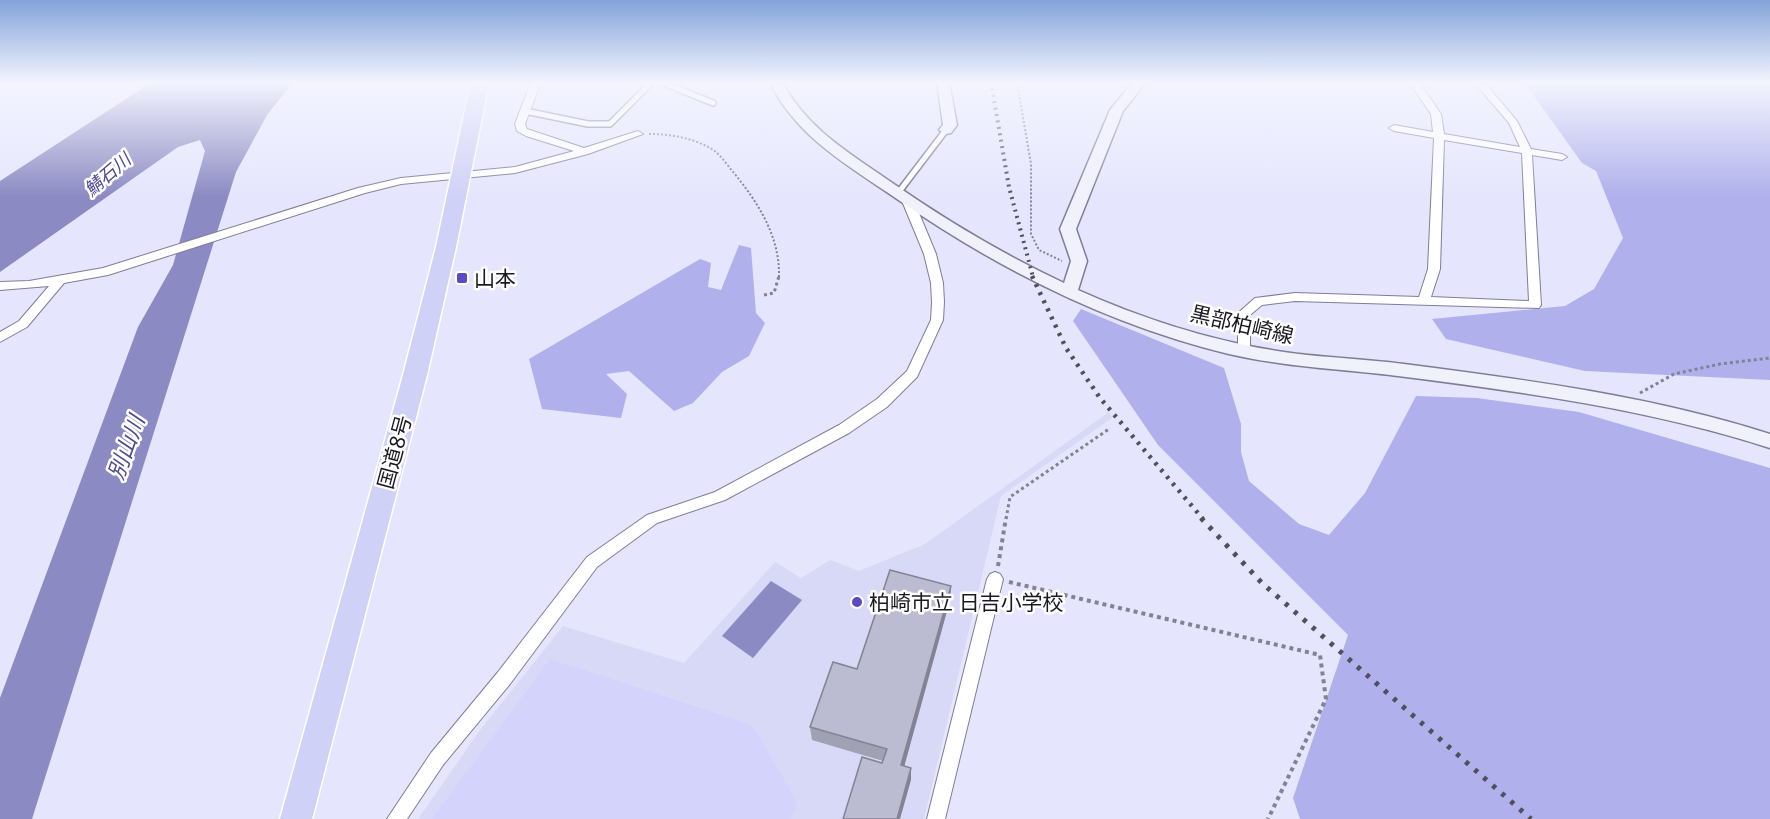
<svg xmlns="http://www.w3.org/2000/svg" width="1770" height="819" font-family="'Noto Sans','Noto Sans JP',sans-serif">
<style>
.built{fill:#d8d9f7}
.green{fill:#d3d3fc}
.forest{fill:#b0b0ec}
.water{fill:#8b8ac3}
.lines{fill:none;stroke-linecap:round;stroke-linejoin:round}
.lane-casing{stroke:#7d7e93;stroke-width:8}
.street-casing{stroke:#7d7e93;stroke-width:2}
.secondary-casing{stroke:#7d7e93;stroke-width:3}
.highway-casing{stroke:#fff;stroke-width:3}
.path-far2{stroke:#828392;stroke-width:2;stroke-dasharray:2 2;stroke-linecap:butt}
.path-far1{stroke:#828392;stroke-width:3;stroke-dasharray:3 3;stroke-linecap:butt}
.path{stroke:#828392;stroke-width:4;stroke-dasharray:4 4;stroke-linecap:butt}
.lane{stroke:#fff;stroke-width:5}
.street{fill:#fff;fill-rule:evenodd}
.secondary{fill:#f1f1fc;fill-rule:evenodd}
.highway{fill:#d0d1f6;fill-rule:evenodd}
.rail-far2{stroke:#4f505c;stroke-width:4;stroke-dasharray:2 4.5;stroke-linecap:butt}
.rail-far1{stroke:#4f505c;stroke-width:4.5;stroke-dasharray:3 6;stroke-linecap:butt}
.rail{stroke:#4f505c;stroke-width:5;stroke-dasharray:4 8;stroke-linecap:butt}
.wall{fill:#a1a1b4}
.shaded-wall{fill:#838392}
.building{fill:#bbbbd1;stroke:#838392;stroke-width:1.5}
.poi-dot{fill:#5c4ac2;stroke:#fff;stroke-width:2}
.labels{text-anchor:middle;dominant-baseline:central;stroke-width:5;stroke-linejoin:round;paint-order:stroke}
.far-water-label{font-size:18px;font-style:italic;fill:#504a93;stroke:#fff}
.poi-label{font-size:21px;fill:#191921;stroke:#fff;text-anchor:start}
.street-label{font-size:21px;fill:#191921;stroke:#fff}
.water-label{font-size:22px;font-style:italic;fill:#504a93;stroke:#fff}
</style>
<rect width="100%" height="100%" fill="#e5e6fd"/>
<path class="built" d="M1109,412l3,6 -111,78 -77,323h-506l62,-89 83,-104 121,37 91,-101 26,16 29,-18 29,11 66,-27z"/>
<path class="green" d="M550,659l202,66 45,77 -6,17h-359z"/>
<g class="forest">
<path d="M1524,82h246v298l-185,-9 -139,-32 -14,-20 133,-13 29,-17 29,-51 -27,-67 -14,-8z"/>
<path d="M739,245l12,3 5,65 9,10 -16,33 -27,16 -29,31 -19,8 -45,-40 -23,3 21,20 -6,24 -79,-9 -13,-50 171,-100 11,4 -3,24 13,3z"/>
<path d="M1081,309l143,59 17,56v28l8,29 50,43 30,11 36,-42 51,-97 61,2 102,14 191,56v351h-470l-7,-21 55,-163 -190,-190 -85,-124z"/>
</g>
<g class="water">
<path d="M152,82h141l-26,33 -31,57 -204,647h-32v-121l138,-371 35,-62 32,-114 -5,-11 -22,7 -178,125v-91z"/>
<path d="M771,581l31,19 -49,58 -31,-22z"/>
</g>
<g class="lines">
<defs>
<g id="lane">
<path d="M661,82l52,21"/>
<path d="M525,111l63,13h22l42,-42"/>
<path d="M898,193l48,-63"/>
</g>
<g id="street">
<path d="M531,82h10l-16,42 2,5 57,19 54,-17 5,3 -55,20 -73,19 -114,11 -36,9 -257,82 -44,8 -37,44 -27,15v-10l19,-11 30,-35 -49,4v-8l29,-1 74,-13 255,-80 43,-10 114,-11 59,-16 -48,-15 -9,-5 -2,-7z"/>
<path d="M1409,82h10l22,32 3,20 76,13 -11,-24 -35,-41h10l33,39 14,28 31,5 5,3 -5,3 -30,-5 9,150 -2,3 -244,-7 -33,4 -12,10v35l-1,3h-10l-1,-3v-37l17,-15 40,-5 124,4 9,-28 6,-131 -40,-7 -5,-3 5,-3 39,7 -2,-18zM1444,140l78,13 7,148 -98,-4 9,-28z"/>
<path d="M908,198l6,3 22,53 7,29 1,19 -1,18 -26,57 -30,30 -38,26 -124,67 -68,23 -60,44 -87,117 -67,81 -36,54h-20l44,-66 67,-81 89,-115 60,-42 68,-23 124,-67 38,-26 30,-28 24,-51 1,-18 -1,-19 -7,-29 -22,-53z"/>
<path d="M995,572l5,2 3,5 -58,240h-18l60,-240 3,-5z"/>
</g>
<g id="secondary">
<path d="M770,82h12c24,45 64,69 106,98 56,39 114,74 176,103l7,-22 -11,-32 50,-119 23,-28h13l-23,29 -47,118 11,32 -9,29c67,30 140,53 213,63 38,5 76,6 113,11 124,16 247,32 366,70v14c-121,-39 -246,-56 -372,-72 -57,-7 -113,-9 -169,-22 -120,-29 -231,-85 -332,-155 -48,-33 -101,-62 -127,-117z"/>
<path d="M937,82h12l8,43 -6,8 -5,1 -7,-4 4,-5z"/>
</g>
<path id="highway" d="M471,82h18l-33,165 -29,128 -115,444h-32l123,-444 33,-128z"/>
</defs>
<use href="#lane" class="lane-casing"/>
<use href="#street" class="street-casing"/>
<use href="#secondary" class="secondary-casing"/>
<use href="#highway" class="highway-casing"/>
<g class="path-far2">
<path d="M1020,82l-2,6 13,76v70l8,16 23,11"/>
<path d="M649,134c22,0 44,4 63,15 9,6 15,16 22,24 25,31 46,64 45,104"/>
</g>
<g class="path-far1">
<path d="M764,295l10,-2 5,-17"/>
<path d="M1640,393l34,-19 46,-10 50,-6"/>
<path d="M1006,519l4,-22 99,-68"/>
</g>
<g class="path">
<path d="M998,566l8,-48"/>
<path d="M1009,582l311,73 6,44 -58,120"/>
</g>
<use href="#lane" class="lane"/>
<use href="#street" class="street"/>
<use href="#secondary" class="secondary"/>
<use href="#highway" class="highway"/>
<path class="rail-far2" d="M991,82l18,105 24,90"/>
<path class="rail-far1" d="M1032,276l34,72 34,50 103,121"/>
<path class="rail" d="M1201,518l61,65 269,236"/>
</g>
<path class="wall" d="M951,586l-1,14 -46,166 7,14 -29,-17 1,-2 -71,-21 -2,-13 47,-58z"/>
<g class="shaded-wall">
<path d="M951,586l-1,14 -49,178v-13z"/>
<path d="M911,768v12l-11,39h-3z"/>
</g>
<path class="building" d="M890,570l61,16 -50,179 10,3 -14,51h-54l19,-62 20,6 5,-14 -77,-22 23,-65 24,7z"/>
<linearGradient id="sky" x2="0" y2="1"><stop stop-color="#83a3d9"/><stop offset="0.42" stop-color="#f3f4fe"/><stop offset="1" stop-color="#f3f4fe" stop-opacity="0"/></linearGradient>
<rect width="1770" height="197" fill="url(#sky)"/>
<g class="poi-dot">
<rect x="456" y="272" width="12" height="12" rx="3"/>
<circle cx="857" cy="602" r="6"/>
</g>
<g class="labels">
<g class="far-water-label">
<text transform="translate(107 174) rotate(-41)">鯖石川</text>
</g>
<g class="poi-label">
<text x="474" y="278">山本</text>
<text x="869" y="602">柏崎市立 日吉小学校</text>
</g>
<g class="street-label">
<text transform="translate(1242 324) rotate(13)">黒部柏崎線</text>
<text transform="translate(394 452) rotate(-75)">国道8号</text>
</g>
<g class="water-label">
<text transform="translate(125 447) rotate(-70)">別山川</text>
</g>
</g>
</svg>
